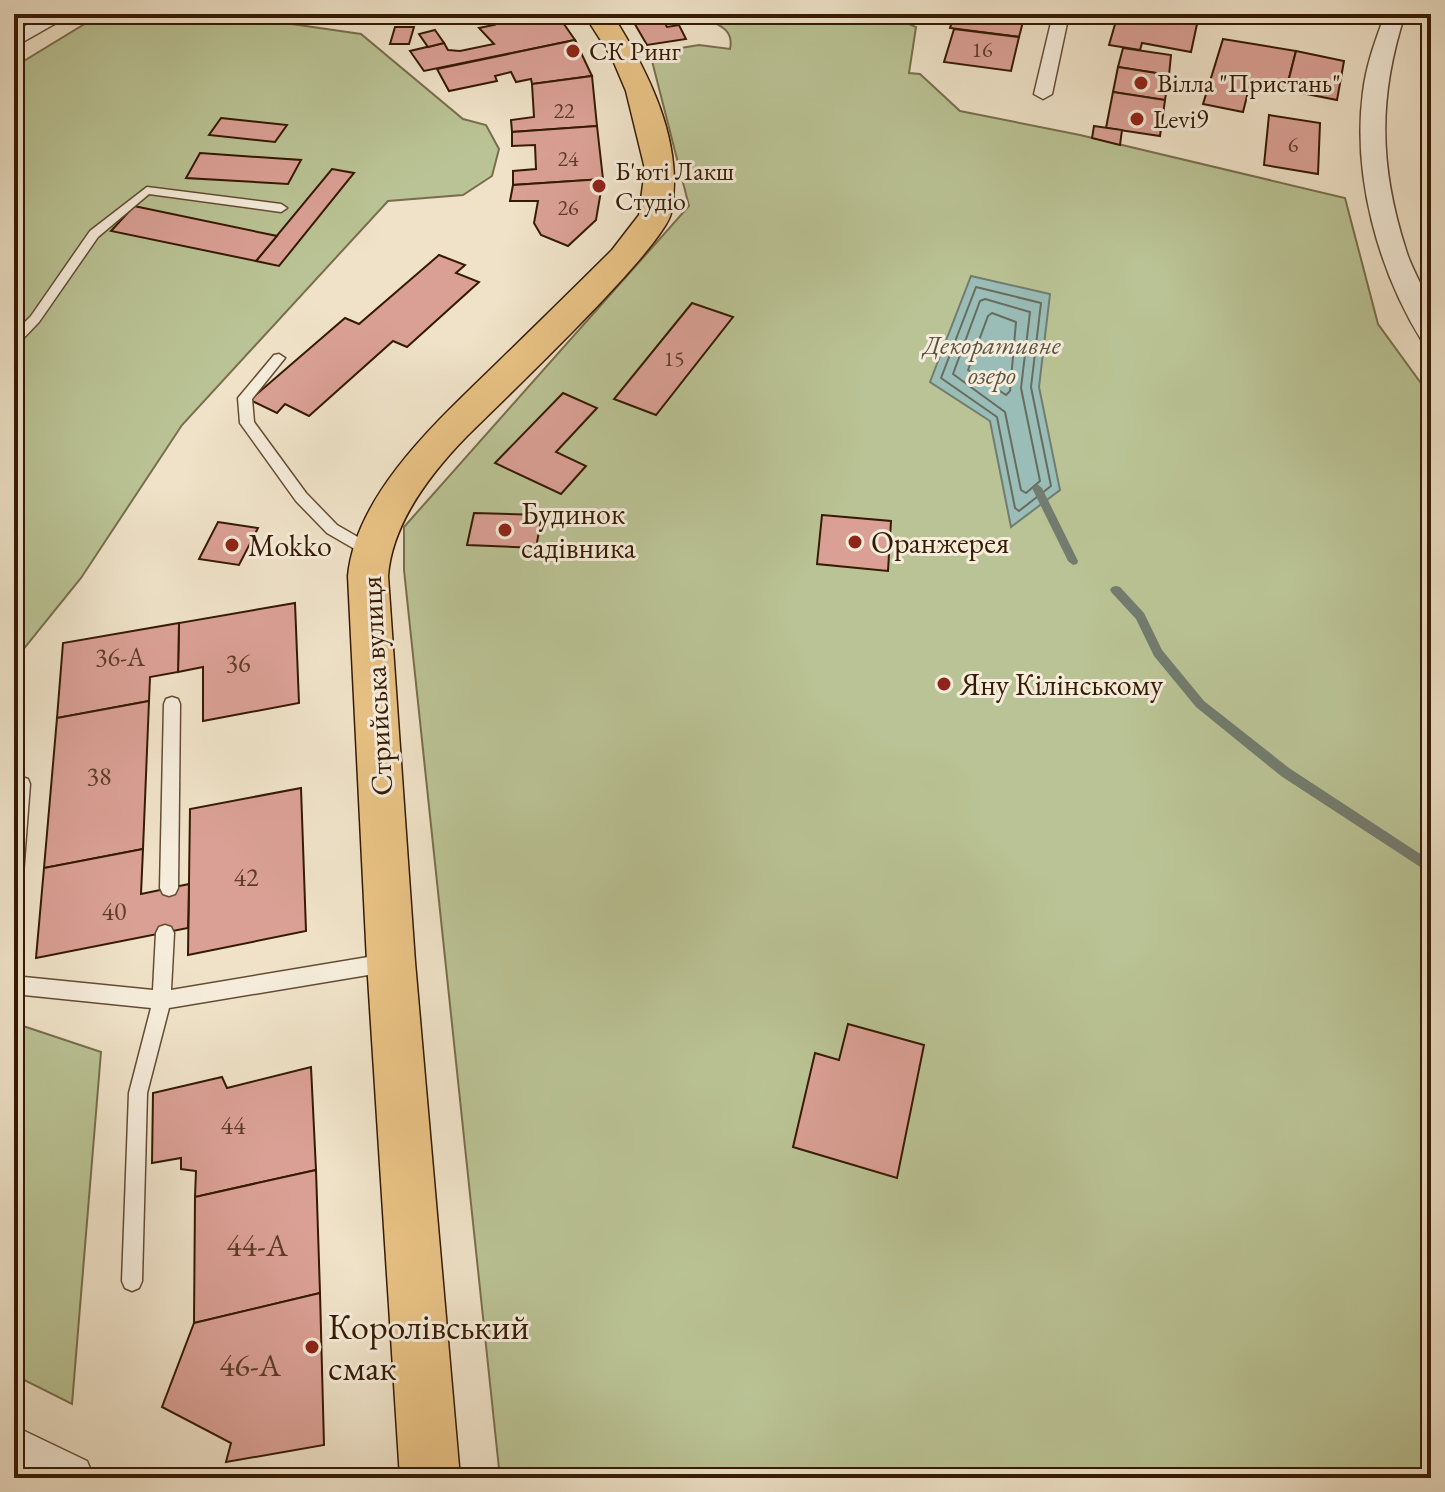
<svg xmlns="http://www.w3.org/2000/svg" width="1445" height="1492" font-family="'EB Garamond',serif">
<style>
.green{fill:#bac395;stroke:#786e4c;stroke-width:2}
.water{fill:#9abdb8;stroke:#727c6f;stroke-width:2}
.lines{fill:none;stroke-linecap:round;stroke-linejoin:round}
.shore{stroke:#686c5d;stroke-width:2}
.stream{fill:#727c6f;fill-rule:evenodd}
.building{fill:#daa095;stroke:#361a02;stroke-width:2}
.service-casing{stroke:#644c34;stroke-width:3}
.pedestrian-casing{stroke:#644c34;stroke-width:3}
.minor-casing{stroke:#644c34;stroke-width:3}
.primary-casing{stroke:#361a02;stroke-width:3}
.service{fill:#f5ecdb;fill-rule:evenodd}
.pedestrian{fill:#f5ecdb;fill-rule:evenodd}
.minor{fill:#f5ecdb;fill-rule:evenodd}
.primary{fill:#e8c184;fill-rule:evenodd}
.poi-dot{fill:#8f2418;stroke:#f5ecdb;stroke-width:3}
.labels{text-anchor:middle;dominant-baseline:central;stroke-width:6;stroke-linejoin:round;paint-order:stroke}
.far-number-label{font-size:22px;fill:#5f3c27}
.far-poi-label{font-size:26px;fill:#361a02;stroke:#f5ecdb;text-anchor:start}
.far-water-label{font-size:26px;font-style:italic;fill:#595342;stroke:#f5ecdb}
.number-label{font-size:26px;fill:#5f3c27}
.poi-label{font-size:30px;fill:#361a02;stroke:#f5ecdb;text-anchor:start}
.street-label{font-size:30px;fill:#361a02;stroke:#f5ecdb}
.near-number-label{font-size:32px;fill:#5f3c27}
.near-poi-label{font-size:36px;fill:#361a02;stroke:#f5ecdb;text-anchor:start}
</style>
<rect width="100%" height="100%" fill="#efe2c8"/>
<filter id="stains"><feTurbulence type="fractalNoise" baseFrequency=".0025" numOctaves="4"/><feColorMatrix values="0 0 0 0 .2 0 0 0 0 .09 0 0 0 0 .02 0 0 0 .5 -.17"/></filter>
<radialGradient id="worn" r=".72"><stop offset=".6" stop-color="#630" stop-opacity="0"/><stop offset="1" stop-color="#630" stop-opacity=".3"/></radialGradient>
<g class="green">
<path d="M101,14h121l139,20 102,85 23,6 13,24 -7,27 -29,19 -75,6 -206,224 -101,153 -67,83v-594z"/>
<path d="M701,14h192v3l23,10 -7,46 11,1 40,37 120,24 265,63 33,126 53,73v1081h-931l-96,-908v-43l285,-321 -39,-153 49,-8 31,4c5,-24 -18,-24 -29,-35z"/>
<path d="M14,1023l87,29 -29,352 -58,-29z"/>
</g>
<path class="water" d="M971,276l79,18 -11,93 21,103 -49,37 -21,-106 -60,-39z"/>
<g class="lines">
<g class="shore">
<path d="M976,287l65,16 -10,84 20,99 -32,25 -4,-3 -18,-91 -56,-39z"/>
<path d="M985,299l45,13 -9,76 19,93 -14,12 -5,-3 -16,-78 -52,-38 27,-73z"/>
<path d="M992,313l24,9 -6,69 -4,4 -38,-25 20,-54z"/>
</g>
<g class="stream">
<path d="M1037,484l5,4 36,73 -1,3 -4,1 -5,-4 -36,-73z"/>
<path d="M1116,586l4,1 24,26 18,37 42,51 85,67 142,93v13l-150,-98 -85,-69 -42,-51 -18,-37 -24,-26 -2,-3 2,-3z"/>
</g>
</g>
<g class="building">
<path d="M526,14h31l18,26 -151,31 -14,-20 34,-8 4,7 12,1 34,-7 -15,-16 15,-3 -4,-4z"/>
<path d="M629,14h31l7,13 12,-2 7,14 -39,6z"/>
<path d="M966,14h59l-6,23 -69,-9 4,-12 11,2z"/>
<path d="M1118,14l79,10 -6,28 -49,-9 -2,7 -31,-5z"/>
<path d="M395,27h19l-5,17h-19z"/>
<path d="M954,29l65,8 -8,34 -67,-9z"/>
<path d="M435,30l9,13 -16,4 -9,-13z"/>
<path d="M1223,39l73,12 -10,39 -36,-6 -7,28 -40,-8z"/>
<path d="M575,40l17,36 -60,8 -1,-5 -15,3 -5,-10 -16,4 2,5 -48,10 -12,-22z"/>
<path d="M1123,48l48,7 -2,20 -51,-8z"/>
<path d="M1296,51l48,10 -7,39 -51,-10z"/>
<path d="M1118,67l51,8 -4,25 -52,-8z"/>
<path d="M592,76l5,50 -85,6 -1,-12 23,-3 -2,-33z"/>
<path d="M1113,92l52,8 -5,36 -54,-8z"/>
<path d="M1269,115l51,8 -2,51 -54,-9z"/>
<path d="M221,118l66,7 -12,17 -66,-7z"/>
<path d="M597,126l6,53 -90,6v-14l23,-2 -1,-24 -23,1v-14z"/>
<path d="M1094,126l28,4 -2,15 -28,-7z"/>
<path d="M200,153l101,7 -13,24 -102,-6z"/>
<path d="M332,169l22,4 -75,93 -23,-5z"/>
<path d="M603,179l-7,41 -28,26 -27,-11 -7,-12 4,-22h-28l3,-16z"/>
<path d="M134,206l143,30 -21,25 -145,-30z"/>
<path d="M439,255l26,10 -9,8 23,9 -72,65 -14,-6 -84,75 -24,-12 -8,9 -27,-13 95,-82 14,6z"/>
<path d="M692,303l41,14 -77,98 -42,-16z"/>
<path d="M563,393l34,15 -41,44 30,14 -25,28 -66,-31z"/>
<path d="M474,513l68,2 -6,33 -69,-3z"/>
<path d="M822,515l69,6 -3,50 -71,-7z"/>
<path d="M218,522l40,6 -19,37 -40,-6z"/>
<path d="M295,603l4,100 -96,18v-54l-25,5 1,-49z"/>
<path d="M179,623l-1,49 -28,5 -1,24 -92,17 6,-75z"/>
<path d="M149,701l-6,148 -99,19 13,-150z"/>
<path d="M301,788l5,143 -118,24 2,-146z"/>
<path d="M143,849l-2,45 48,-10 -1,44 -152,30 8,-90z"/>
<path d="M848,1024l76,21 -27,133 -104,-31 22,-94 24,7z"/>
<path d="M311,1067l5,103 -121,27 1,-26 -15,-2v-11l-29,5 1,-70 69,-16 5,11z"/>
<path d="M316,1170l4,123 -126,30 1,-126z"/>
<path d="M320,1293l4,152 -98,17 5,-19 -69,-36 32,-84z"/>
</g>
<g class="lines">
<defs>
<g id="service">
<path d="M1167,14h18l10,4 -5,3z"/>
<path d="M147,187l134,17 6,4 -6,4 -132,-18 -51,43 -59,85 -21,22 -4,1v-12l17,-17 59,-85z"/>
<path d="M279,354l6,4 -33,41 2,23 52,71 31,32 38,22 2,4 -2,4h-10l-38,-22 -31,-32 -56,-78 -2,-25 36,-43z"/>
<path d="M172,697l6,2 2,5 -2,184 -3,6 -6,2 -6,-2 -3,-6 4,-184 2,-5z"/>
<path d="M22,777l6,2 2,5 -7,91 -3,6 -6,2v-99l2,-5z"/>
<path d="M165,925l6,2 3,6 -3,57 215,-36 6,3 3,6 -3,6 -6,3 -217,36 -22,85 -5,188 -3,7 -7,3 -7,-3 -3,-7 7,-188 22,-85 -137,-14v-18l139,14 3,-57 3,-6z"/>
</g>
<path id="pedestrian" d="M1053,14h16l-17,80 -9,5 -9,-5z"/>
<g id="minor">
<path d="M47,14h25l-58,33v-15z"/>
<path d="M1385,14h20c-27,83 -26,152 1,236 6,21 22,43 25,63 2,10 0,21 0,31l-9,-3c-44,-71 -70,-165 -59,-249 3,-27 13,-53 22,-78z"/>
<path d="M14,1426l73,35 7,17h-72l-8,-4z"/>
</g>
<path id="primary" d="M584,14h28c36,57 73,129 59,199 -7,35 -169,188 -204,223 -37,38 -75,87 -79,140l27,386 45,516h-60l-33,-516 -19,-386c8,-84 94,-159 151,-215 38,-37 76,-74 113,-111l27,-35 6,-46 -19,-78 -14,-33z"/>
</defs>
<use href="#service" class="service-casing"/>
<use href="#pedestrian" class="pedestrian-casing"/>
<use href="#minor" class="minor-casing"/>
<use href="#primary" class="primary-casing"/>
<use href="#service" class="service"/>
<use href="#pedestrian" class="pedestrian"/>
<use href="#minor" class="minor"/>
<use href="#primary" class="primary"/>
</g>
<g class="poi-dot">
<circle cx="573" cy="51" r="8"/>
<circle cx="1141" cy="83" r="8"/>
<circle cx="1137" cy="119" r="8"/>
<circle cx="599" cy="186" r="8"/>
<circle cx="505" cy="530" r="8"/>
<circle cx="855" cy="542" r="8"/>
<circle cx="232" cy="545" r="8"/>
<circle cx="944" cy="684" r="8"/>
<circle cx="312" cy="1347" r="8"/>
</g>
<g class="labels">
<g class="far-number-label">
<text x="982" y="49">16</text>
<text x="564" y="110">22</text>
<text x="1293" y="144">6</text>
<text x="568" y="158">24</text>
<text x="568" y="207">26</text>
<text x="674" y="358">15</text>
</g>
<g class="far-poi-label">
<text x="589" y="51">СК Ринг</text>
<text x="1157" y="83">Вілла "Пристань"</text>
<text x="1153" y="119">Levi9</text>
<text x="615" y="171">Б'юті Лакш<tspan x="615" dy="30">Студіо</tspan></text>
</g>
<g class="far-water-label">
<text x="992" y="345">Декоративне<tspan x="992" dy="30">озеро</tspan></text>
</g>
<g class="number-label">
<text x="120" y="657">36-А</text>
<text x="238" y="663">36</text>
<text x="99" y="776">38</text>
<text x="246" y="877">42</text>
<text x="114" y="911">40</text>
<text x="233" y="1125">44</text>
</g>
<g class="poi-label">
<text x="521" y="513">Будинок<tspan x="521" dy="34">садівника</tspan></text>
<text x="871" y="542">Оранжерея</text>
<text x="248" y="545">Mokko</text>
<text x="960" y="684">Яну Кілінському</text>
</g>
<g class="street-label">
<text transform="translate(376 686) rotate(-93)">Стрийська вулиця</text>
</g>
<g class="near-number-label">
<text x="257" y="1245">44-А</text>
<text x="250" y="1365">46-А</text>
</g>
<g class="near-poi-label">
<text x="328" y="1326">Королівський<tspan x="328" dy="41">смак</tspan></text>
</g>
</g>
<rect width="1445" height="1492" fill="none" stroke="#efe2c8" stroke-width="48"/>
<rect x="16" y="16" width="1413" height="1460" fill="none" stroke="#361a02" stroke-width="4"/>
<rect x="24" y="24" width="1397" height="1444" fill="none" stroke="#361a02" stroke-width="2"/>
<rect width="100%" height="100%" filter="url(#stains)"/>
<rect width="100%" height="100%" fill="url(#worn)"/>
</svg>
